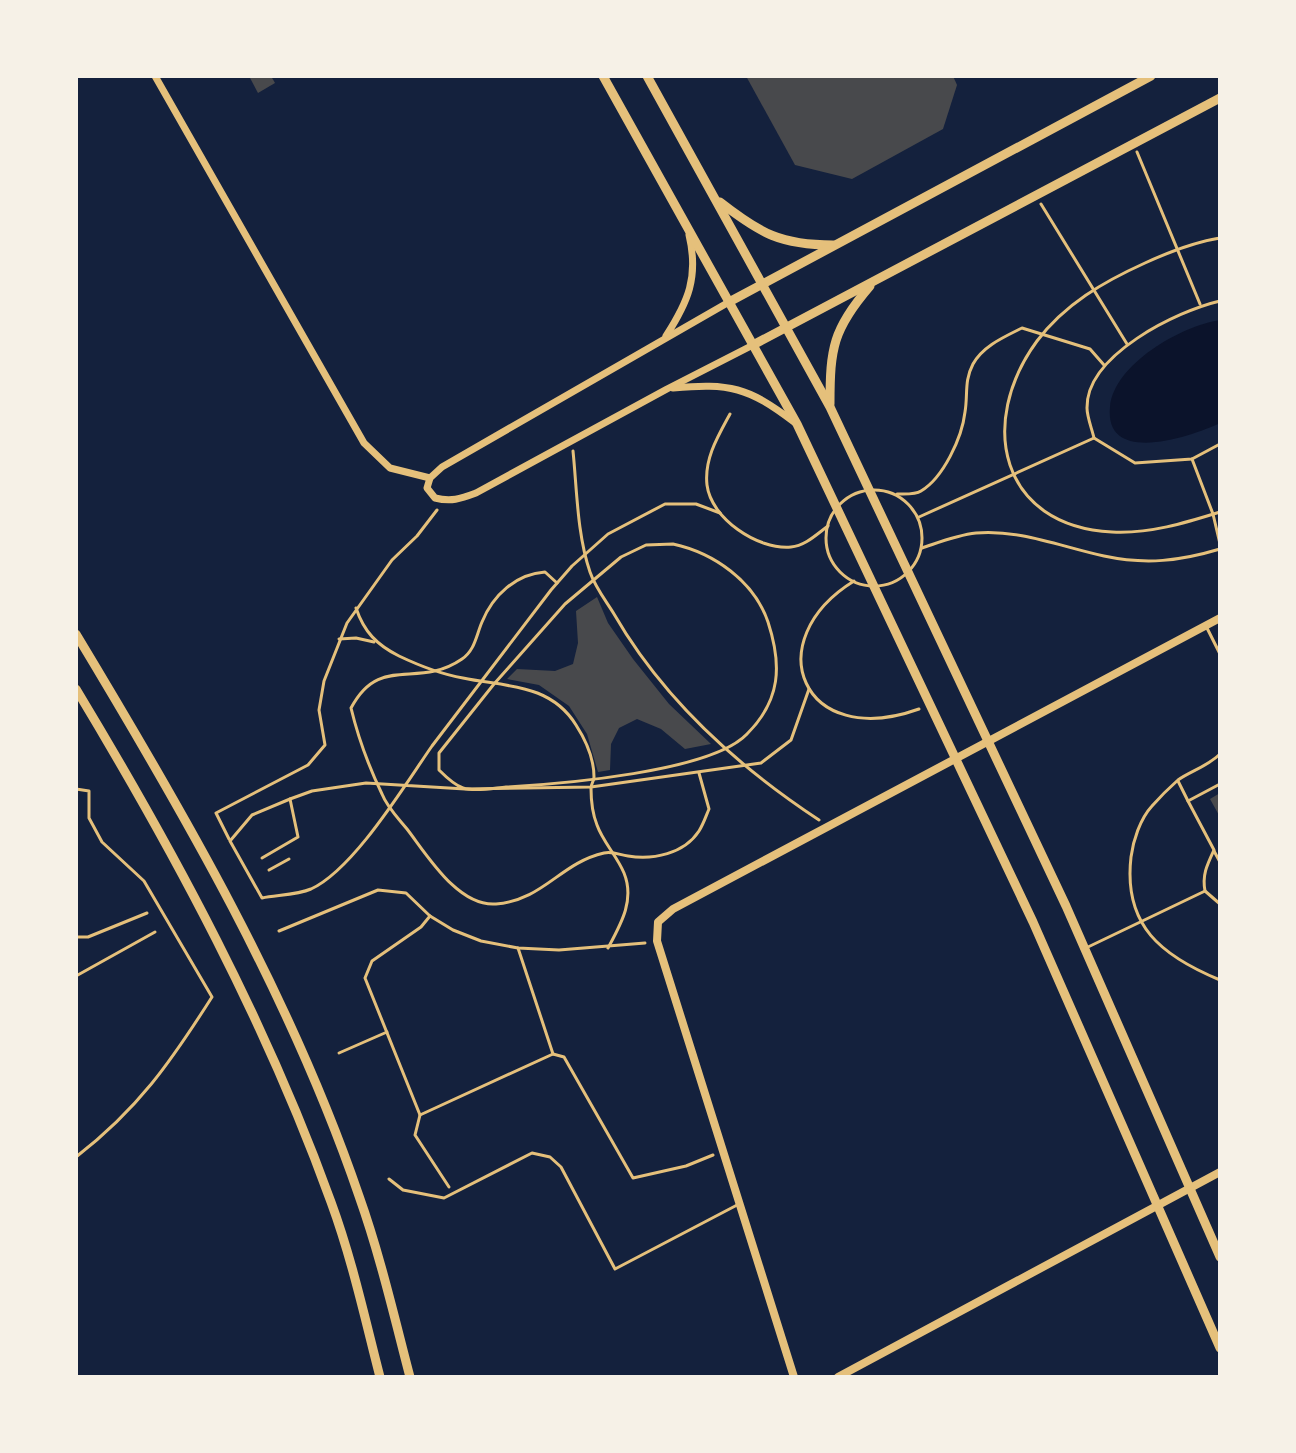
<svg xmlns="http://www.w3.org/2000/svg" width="1296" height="1453" font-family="Jost,sans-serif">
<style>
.water{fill:#0b132b}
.building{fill:#48494c}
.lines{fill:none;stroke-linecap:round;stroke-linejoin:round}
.path{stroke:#e5c07b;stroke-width:3}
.service{stroke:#e5c07b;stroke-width:3}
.minor{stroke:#e5c07b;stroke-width:7}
.tertiary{stroke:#e5c07b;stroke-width:8}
.secondary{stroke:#e5c07b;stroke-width:9}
</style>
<rect width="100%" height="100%" fill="#14213d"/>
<path class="water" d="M1220,320v103c-27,13 -116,44 -110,-16 4,-43 71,-81 110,-87z"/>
<g class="building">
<path d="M249,76h22l4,7 -17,10z"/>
<path d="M746,76h207l4,9 -14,44 -91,50 -57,-14z"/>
<path d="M597,597l11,26 25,36 36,45 42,40 -26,5 -24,-20 -24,-10 -18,9 -8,16 -1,26 -12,2 -11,-38 -18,-28 -30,-21 -32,-6 10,-10 38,2 18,-7 5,-21 -2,-32z"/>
<path d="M1220,793v24l-10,-18z"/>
</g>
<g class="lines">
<g class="path">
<path d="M1137,152l63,152"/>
<path d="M1041,204l86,140"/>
<path d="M1220,238c-26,4 -51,14 -75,25 -42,19 -80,41 -108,78 -60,82 -37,185 75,191 37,2 73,-9 108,-20"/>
<path d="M730,414c-12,22 -26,45 -23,71 4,33 50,65 84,62 14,-1 26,-13 37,-21"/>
<path d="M1094,438c-2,-9 -7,-21 -7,-30 -1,-53 90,-97 133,-107"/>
<path d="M573,451c4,39 4,83 17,121 5,15 16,29 24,42 49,85 123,152 205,206"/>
<path d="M1192,459l21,55 7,30"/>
<circle cx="874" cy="538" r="48"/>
<path d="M897,494c7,0 18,1 24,-3 22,-13 41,-53 44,-79 3,-17 -1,-31 8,-48 10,-18 31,-27 49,-36l68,21 14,16"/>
<path d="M720,513l-24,-9h-31l-57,30 -36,32 -21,24 -119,156c-28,40 -78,123 -121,143 -14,6 -34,6 -49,9l-32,-57 22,-26 38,-16 22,-8 54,-8 99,6 126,-2 170,-24 30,-23 18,-51"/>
<path d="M919,517l175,-79 41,25 57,-4 28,-15"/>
<path d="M673,544c41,9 81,37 95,78 14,43 13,78 -21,112 -36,38 -187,50 -241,53 -12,1 -31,5 -43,1 -9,-3 -17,-11 -24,-18v-17l55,-69 71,-80 56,-47 25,-12z"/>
<path d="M922,548c18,-6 35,-13 54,-15 43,-4 86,14 128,23 42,9 76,5 116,-7"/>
<path d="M854,581c-97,60 -52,170 65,128"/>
<path d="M557,583l-12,-11c-29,2 -52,23 -63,50 -6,14 -7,28 -20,37 -45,31 -82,-6 -111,49 7,29 18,59 31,86 5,13 16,24 25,35 20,26 51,78 89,75 48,-4 64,-41 108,-51 9,-2 16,2 24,3 25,4 56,-2 71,-25 4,-6 7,-15 10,-22l-10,-36"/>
<path d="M356,608c8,24 21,37 43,48 21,10 41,18 64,22 42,9 87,5 113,47 9,14 18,34 18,52 0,4 -3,7 -3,11 0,11 2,27 6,37 6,17 20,31 27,48 11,27 -3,51 -16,75"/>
<path d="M339,639l17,-1 18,4"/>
<path d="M76,789l13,2v27l13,24 42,39 68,116c-42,66 -74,112 -136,160"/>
<path d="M229,839l-13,-26 92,-48 17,-20 -6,-35 5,-29 23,-58 45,-63 25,-24 20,-26"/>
<path d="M262,858l36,-21 -8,-38"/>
<path d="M269,870l20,-11"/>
<path d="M430,916l-9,11 -49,34 -7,17 55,137 -5,20 34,52"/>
<path d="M279,931l99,-41 28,3 24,23 23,14 28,11 37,7 41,2 86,-7"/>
<path d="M76,937h12l59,-24"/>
<path d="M518,948l35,106"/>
<path d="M76,976l79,-44"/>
<path d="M339,1053l48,-21"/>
<path d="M420,1115l133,-61 11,3 69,121 53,-12 27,-11"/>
</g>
<g class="service">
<path d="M1207,628l13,26"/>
<path d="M1220,754c-12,12 -29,17 -42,26 -9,8 -19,18 -26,26 -12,13 -19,35 -21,51 -8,69 31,99 89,123"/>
<path d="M1178,781l10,20"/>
<path d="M1214,851l6,11"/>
<path d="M1205,891l15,13"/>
<path d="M1088,947l117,-56c-3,-16 2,-26 9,-41l-26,-49 32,-17"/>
<path d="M389,1179l14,11 41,8 88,-45 18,4 11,10 54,102 124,-65"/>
</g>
<g class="minor">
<path d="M155,76l209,367 26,25 40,10"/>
<path d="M729,302l-287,165 -12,11 -3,10 8,10c16,4 25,1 41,-5l191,-104 86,-44"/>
<path d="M666,336c22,-34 33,-59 23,-101"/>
<path d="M673,388c57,-5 75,-1 121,34"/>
</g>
<g class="tertiary">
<path d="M794,1377l-137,-436 1,-19 15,-13 547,-291"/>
<path d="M838,1377l382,-205"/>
</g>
<g class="secondary">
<path d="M603,76l194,348 236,498 187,426"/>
<path d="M647,76l183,331 236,499 154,351"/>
<path d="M720,202c41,32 61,43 113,43"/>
<path d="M729,302l422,-226"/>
<path d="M753,345l467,-247"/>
<path d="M830,404c0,-56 3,-75 40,-118"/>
<path d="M76,634c108,179 215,363 283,562 21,59 35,120 51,181"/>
<path d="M76,689c99,164 190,333 255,513 21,57 34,117 49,175"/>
</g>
</g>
<rect width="1296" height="1453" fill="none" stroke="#f6f1e7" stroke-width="156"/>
</svg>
